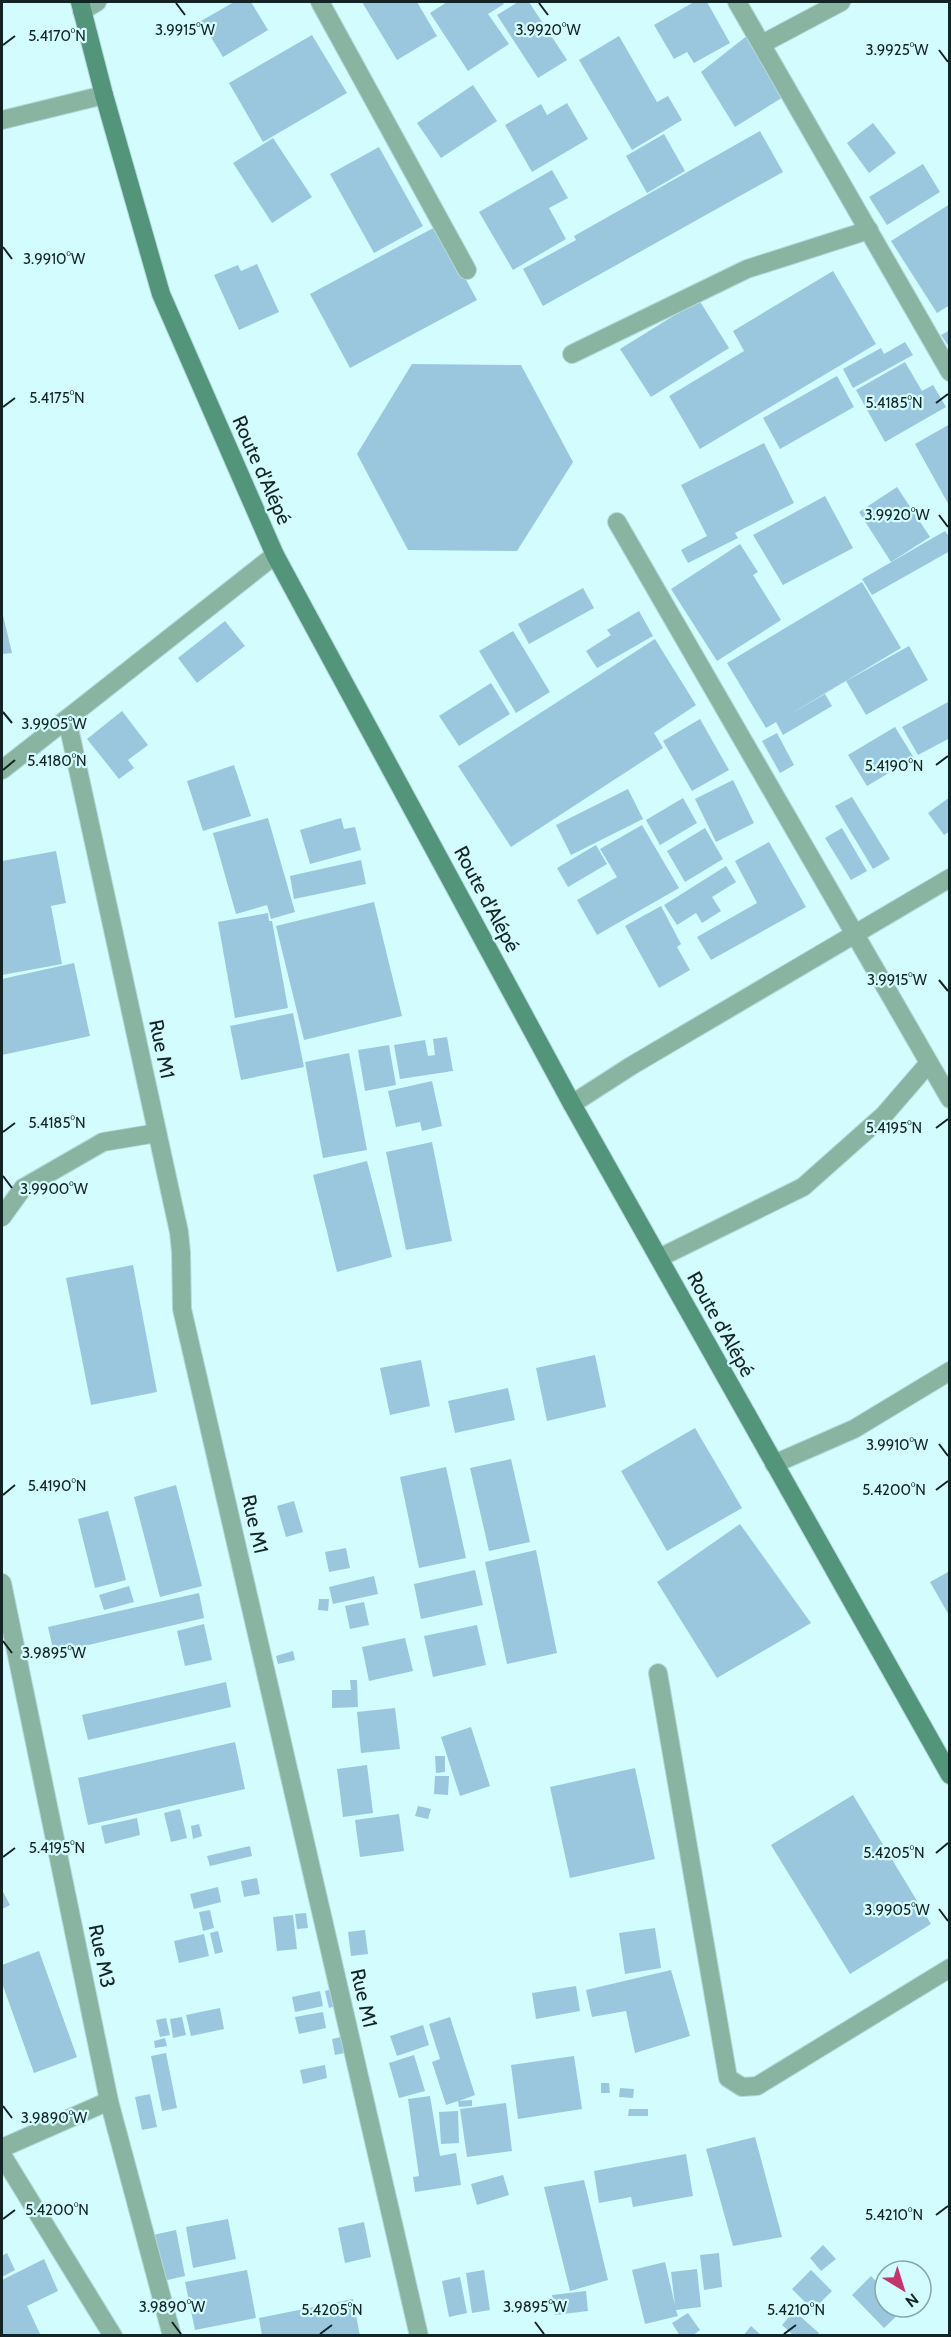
<svg xmlns="http://www.w3.org/2000/svg" width="951" height="2337" font-family="Cabin,sans-serif">
<style>
.building{fill:#9ac7de}
.lines{fill:none;stroke-linecap:round;stroke-linejoin:round}
.service-casing{stroke:#b4d9da;stroke-width:20}
.minor-casing{stroke:#b4d9da;stroke-width:20}
.secondary-casing{stroke:#b4d9da;stroke-width:20}
.service{stroke:#89b4a1;stroke-width:18}
.minor{stroke:#89b4a1;stroke-width:18}
.secondary{stroke:#52957b;stroke-width:18}
.ticks{fill:none;stroke:#142425;stroke-width:2}
.labels{text-anchor:middle;dominant-baseline:central;stroke-width:4.5;stroke-linejoin:round;paint-order:stroke}
.street-label{font-size:20px;fill:#142425;stroke:#d2fcfd}
.ticks-label{font-size:15px;text-anchor:middle;fill:#142425;stroke:#d2fcfd;stroke-width:4.5;stroke-linejoin:round;paint-order:stroke}
</style>
<rect width="100%" height="100%" fill="#d2fcfd"/>
<g class="building">
<path d="M234,2h17l17,28 -45,27 -22,-36z"/>
<path d="M362,2h55l20,34 -40,24z"/>
<path d="M447,2h55l2,2 -16,10 21,30 -41,27 -38,-58z"/>
<path d="M518,2h11l38,58 -29,18 -41,-63z"/>
<path d="M694,2h13l23,41 -36,20 -7,-11 -13,7 -20,-34z"/>
<path d="M312,35l35,58 -84,49 -34,-59z"/>
<path d="M748,35l35,62 -48,30 -34,-55z"/>
<path d="M619,36l38,66 11,-6 14,24 -50,30 -53,-90z"/>
<path d="M473,85l24,36 -56,37 -24,-35z"/>
<path d="M567,103l21,36 -56,33 -27,-47 36,-21 6,11z"/>
<path d="M873,123l23,30 -27,20 -22,-30z"/>
<path d="M760,131l23,41 -240,134 -20,-37 53,-29 -2,-4z"/>
<path d="M664,134l21,37 -38,22 -21,-37z"/>
<path d="M273,138l39,59 -40,26 -39,-60z"/>
<path d="M379,147l44,79 -49,27 -44,-79z"/>
<path d="M923,164l17,28 -53,33 -18,-28z"/>
<path d="M552,170l16,28 -19,10 17,31 -53,31 -34,-58z"/>
<path d="M950,204v101l-13,8 -46,-72z"/>
<path d="M437,226l40,74 -127,68 -40,-74z"/>
<path d="M257,264l22,48 -40,18 -25,-55 24,-10 3,6z"/>
<path d="M833,271l43,73 -176,105 -31,-53 75,-45 -11,-20z"/>
<path d="M699,300l30,48 -78,49 -31,-48z"/>
<path d="M950,330v18l-9,-13z"/>
<path d="M905,342l8,13 -60,33 -10,-19 38,-21 3,6z"/>
<path d="M905,362l17,29 11,-6 13,22 -61,35 -29,-52z"/>
<path d="M412,364l109,1 52,97 -56,89 -109,-1 -51,-96z"/>
<path d="M837,376l17,31 -74,42 -17,-31z"/>
<path d="M950,424v83l-35,-63z"/>
<path d="M764,443l30,60 -59,30 3,5 -50,25 -7,-13 26,-14 -26,-51z"/>
<path d="M897,487l33,50 -39,25 -32,-50z"/>
<path d="M825,496l28,52 -70,37 -30,-50z"/>
<path d="M945,531l5,7v13l-78,44 -10,-16z"/>
<path d="M740,544l18,28 -5,3 28,45 -64,41 -46,-72z"/>
<path d="M862,582l39,66 -114,68 38,-22 7,12 -49,29 -7,-13 -10,6 -39,-65z"/>
<path d="M583,588l11,20 -65,36 -11,-20z"/>
<path d="M2,611l10,42 -10,1z"/>
<path d="M639,611l14,25 -56,32 -11,-17 25,-16 -4,-5z"/>
<path d="M225,621l20,25 -48,37 -19,-25z"/>
<path d="M513,631l37,61 -34,21 -37,-62z"/>
<path d="M655,639l41,66 -42,28 9,15 -152,99 -53,-81z"/>
<path d="M909,646l19,34 -62,35 -20,-34z"/>
<path d="M491,683l19,31 -51,32 -20,-30z"/>
<path d="M950,701v37l-32,17 -16,-28z"/>
<path d="M122,711l26,34 -20,15 6,8 -15,11 -32,-40z"/>
<path d="M700,719l29,51 -37,21 -29,-50z"/>
<path d="M895,727l19,31 -47,28 -19,-31z"/>
<path d="M777,733l17,32 -14,8 -18,-32z"/>
<path d="M234,765l17,51 -48,15 -16,-50z"/>
<path d="M733,780l21,43 -38,19 -21,-43z"/>
<path d="M628,789l15,30 -72,36 -15,-30z"/>
<path d="M852,797l38,62 -17,10 -38,-63z"/>
<path d="M950,797v34l-6,4 -16,-22z"/>
<path d="M683,798l14,25 -37,22 -14,-25z"/>
<path d="M268,818l27,94 -24,7 -4,-14 -31,9 -23,-81z"/>
<path d="M341,818l3,11 11,-2 6,23 -51,14 -10,-34z"/>
<path d="M642,825l37,63 -82,47 -20,-35 40,-23 -17,-28z"/>
<path d="M705,828l18,31 -38,23 -18,-31z"/>
<path d="M842,828l25,43 -16,9 -26,-42z"/>
<path d="M769,842l37,65 -95,53 -14,-23 60,-34 -22,-42z"/>
<path d="M596,845l11,19 -39,23 -11,-19z"/>
<path d="M56,851l10,52 -15,3 11,58 -60,11v-114z"/>
<path d="M361,860l5,24 -72,15 -4,-23z"/>
<path d="M726,866l10,16 -24,15 9,14 -19,12 -6,-10 -19,12 -13,-20z"/>
<path d="M374,902l28,114 -98,24 -28,-114z"/>
<path d="M661,906l20,38 -4,3 13,23 -31,18 -34,-62z"/>
<path d="M268,913l1,8h3l16,87 -53,10 -17,-96z"/>
<path d="M74,963l16,73 -88,19v-76z"/>
<path d="M293,1013l11,54 -63,13 -11,-54z"/>
<path d="M447,1037l6,34 -53,8 -6,-34 31,-5 3,16 7,-1 -2,-16z"/>
<path d="M389,1045l7,40 -31,6 -7,-41z"/>
<path d="M349,1053l18,97 -44,8 -18,-96z"/>
<path d="M432,1081l10,45 -20,5 -2,-9 -24,5 -8,-36z"/>
<path d="M432,1142l20,99 -46,9 -20,-98z"/>
<path d="M367,1161l25,96 -55,15 -24,-97z"/>
<path d="M133,1265l24,127 -66,13 -25,-127z"/>
<path d="M595,1355l11,52 -59,14 -11,-53z"/>
<path d="M421,1360l9,46 -40,9 -10,-47z"/>
<path d="M508,1388l7,32 -60,13 -7,-32z"/>
<path d="M695,1428l47,80 -75,43 -46,-80z"/>
<path d="M511,1459l19,83 -41,9 -19,-83z"/>
<path d="M446,1467l20,91 -47,10 -19,-91z"/>
<path d="M176,1485l26,101 -42,11 -26,-100z"/>
<path d="M294,1501l9,31 -17,5 -9,-31z"/>
<path d="M108,1511l18,69 -31,8 -17,-69z"/>
<path d="M740,1524l71,99 -94,55 -60,-96z"/>
<path d="M346,1548l4,20 -21,4 -4,-20z"/>
<path d="M536,1550l21,103 -50,11 -22,-102z"/>
<path d="M475,1570l8,35 -62,14 -7,-35z"/>
<path d="M950,1571v46l-20,-35z"/>
<path d="M374,1576l4,18 -45,10 -4,-17z"/>
<path d="M129,1586l5,16 -30,8 -5,-15z"/>
<path d="M199,1593l5,25 -150,35 -6,-26z"/>
<path d="M319,1599h10l-1,12 -10,-1z"/>
<path d="M364,1602l5,23 -19,4 -5,-23z"/>
<path d="M204,1624l8,36 -27,6 -8,-35z"/>
<path d="M477,1625l9,40 -53,12 -9,-41z"/>
<path d="M405,1638l8,33 -44,10 -7,-34z"/>
<path d="M293,1651l2,9 -17,4 -2,-8z"/>
<path d="M350,1680h7l1,27 -26,1v-18h19z"/>
<path d="M226,1682l5,25 -143,33 -6,-25z"/>
<path d="M395,1708l5,41 -39,4 -4,-41z"/>
<path d="M471,1727l19,59 -30,10 -19,-59z"/>
<path d="M235,1742l10,47 -157,36 -10,-47z"/>
<path d="M435,1756h10v16l-9,1z"/>
<path d="M367,1765l6,48 -30,4 -6,-48z"/>
<path d="M635,1768l20,91 -85,19 -20,-91z"/>
<path d="M435,1776h14l-1,19 -14,-1z"/>
<path d="M853,1795l78,129 -81,50 -79,-129z"/>
<path d="M418,1806l13,3 -3,10 -13,-3z"/>
<path d="M180,1809l7,29 -16,4 -7,-29z"/>
<path d="M399,1814l5,37 -44,6 -5,-37z"/>
<path d="M137,1818l3,17 -35,9 -4,-18z"/>
<path d="M199,1824l3,12 -9,3 -2,-13z"/>
<path d="M250,1846l2,10 -42,10 -3,-10z"/>
<path d="M257,1878l3,16 -16,3 -3,-16z"/>
<path d="M218,1887l3,15 -27,7 -4,-15z"/>
<path d="M2,1890l8,15 -8,4z"/>
<path d="M210,1910l4,18 -11,3 -4,-19z"/>
<path d="M306,1913l2,15 -11,1 -2,-15z"/>
<path d="M293,1915l4,34 -20,2 -4,-34z"/>
<path d="M655,1928l6,40 -36,6 -6,-41z"/>
<path d="M365,1930l3,24 -17,2 -3,-24z"/>
<path d="M218,1931l5,21 -8,2 -5,-21z"/>
<path d="M204,1934l5,22 -30,7 -5,-22z"/>
<path d="M39,1951l38,106 -43,16 -32,-90v-18z"/>
<path d="M671,1970l19,66 -55,17 -9,-42 -34,6 -6,-27z"/>
<path d="M576,1986l4,25 -44,8 -4,-26z"/>
<path d="M336,1988l4,17 -11,3 -4,-17z"/>
<path d="M320,1991l3,15 -28,6 -3,-15z"/>
<path d="M220,2008l4,21 -33,7 -5,-21z"/>
<path d="M323,2012l3,16 -27,6 -4,-17z"/>
<path d="M182,2017l4,18 -13,3 -3,-19z"/>
<path d="M450,2017l25,78 -16,6 13,-1v6l-13,1 -1,-6 -12,4 -14,-43 8,-3 -11,-35z"/>
<path d="M166,2018l4,17 -10,2 -4,-17z"/>
<path d="M423,2025l6,20 -32,11 -7,-20z"/>
<path d="M345,2036l4,16 -14,3 -3,-16z"/>
<path d="M165,2038l2,8 -12,2 -1,-7z"/>
<path d="M166,2053l11,55 -15,3 -11,-55z"/>
<path d="M414,2055l11,36 -26,7 -10,-35z"/>
<path d="M574,2056l8,53 -64,10 -7,-54z"/>
<path d="M325,2065l2,13 -24,6 -3,-14z"/>
<path d="M601,2083h8l1,10h-9z"/>
<path d="M620,2088l14,1 -1,9 -14,-1z"/>
<path d="M150,2094l7,33 -15,3 -7,-33z"/>
<path d="M430,2096l10,60 16,-3 5,32 -46,7 -2,-15 6,-1 -11,-77z"/>
<path d="M506,2103l6,48 -45,6 -7,-48z"/>
<path d="M629,2109h19v7h-20z"/>
<path d="M458,2111l1,32 -18,1 -2,-32z"/>
<path d="M755,2137l27,100 -49,9 -27,-97z"/>
<path d="M686,2154l7,42 -60,11 -2,-10 -32,6 -5,-32z"/>
<path d="M503,2175l6,20 -32,10 -6,-21z"/>
<path d="M584,2180l24,100 -38,11 -26,-104z"/>
<path d="M228,2219l8,40 -43,9 -7,-41z"/>
<path d="M364,2222l7,35 -26,6 -7,-35z"/>
<path d="M176,2230l9,46 -22,5 -10,-46z"/>
<path d="M823,2245l13,14 -15,12 -11,-13z"/>
<path d="M7,2253l8,17 -13,7v-21z"/>
<path d="M719,2253l3,34 -18,3 -4,-35z"/>
<path d="M44,2259l14,32 -31,15 14,30h-39v-56z"/>
<path d="M665,2262l10,43 -4,-33 26,-3 4,38 -25,3 2,6 -33,8 -13,-54z"/>
<path d="M247,2270l9,48 -61,12 -10,-48z"/>
<path d="M484,2270l6,40 -18,3 -6,-40z"/>
<path d="M811,2270l21,21 -19,19 -21,-21z"/>
<path d="M871,2276l14,15v16h15l3,3 -19,18 -32,-33z"/>
<path d="M460,2277l7,36 -18,4 -7,-36z"/>
<path d="M586,2291l2,20 -33,4 -3,-20z"/>
<path d="M353,2299l7,37h-98l-3,-18z"/>
<path d="M794,2311l25,22 -2,3h-23l-12,-11z"/>
<path d="M688,2313l12,17 -8,6h-12l-8,-13z"/>
<path d="M751,2326l11,10h-19z"/>
</g>
<g class="lines">
<defs>
<g id="service">
<path d="M572,354l175,-85 122,-39"/>
<path d="M659,1258l144,-71 81,-72 45,-52"/>
<path d="M774,1464l80,-35 96,-58"/>
</g>
<g id="minor">
<path d="M320,2l147,268"/>
<path d="M737,2l213,370"/>
<path d="M82,11l15,-9"/>
<path d="M762,44l79,-42"/>
<path d="M2,120l102,-25"/>
<path d="M617,522l333,577"/>
<path d="M67,719l112,513 2,20 1,57 237,1027"/>
<path d="M2,770l273,-215"/>
<path d="M572,1104l59,-38 319,-188"/>
<path d="M2,1217l21,-29 80,-46 54,-9"/>
<path d="M2,1583l107,518 63,235"/>
<path d="M658,1673l70,405 14,9 15,-1 193,-118"/>
<path d="M2,2148l107,-47"/>
<path d="M2,2155l111,181"/>
</g>
<path id="secondary" d="M80,2l24,93 57,199 114,261 297,549 378,671"/>
</defs>
<use href="#service" class="service-casing"/>
<use href="#minor" class="minor-casing"/>
<use href="#secondary" class="secondary-casing"/>
<use href="#service" class="service"/>
<use href="#minor" class="minor"/>
<use href="#secondary" class="secondary"/>
</g>
<path class="ticks" d="M176,3l9,12M539,3l9,12M3,45l12,-9M939,50l9,12M3,247l9,12M936,403l12,-9M3,407l12,-9M939,515l9,12M3,712l9,11M936,765l12,-9M3,770l12,-10M939,980l9,11M936,1128l12,-9M3,1132l12,-9M3,1176l9,12M939,1444l9,12M936,1490l12,-9M3,1495l12,-10M3,1641l9,12M936,1853l12,-10M3,1857l12,-9M939,1909l9,12M3,2106l9,12M936,2215l12,-9M3,2219l12,-9M172,2322l9,12M535,2322l9,12M320,2334l12,-9M784,2334l12,-9"/>
<g class="labels">
<g class="street-label">
<text transform="translate(262 470) rotate(66)">Route d'Alépé</text>
<text transform="translate(487 899) rotate(62)">Route d'Alépé</text>
<text transform="translate(162 1049) rotate(78)">Rue M1</text>
<text transform="translate(721 1324) rotate(61)">Route d'Alépé</text>
<text transform="translate(255 1524) rotate(77)">Rue M1</text>
<text transform="translate(102 1956) rotate(78)">Rue M3</text>
<text transform="translate(364 1998) rotate(77)">Rue M1</text>
</g>
</g>
<g class="ticks-label">
<text x="185" y="35">3.9915°W</text>
<text x="548" y="35">3.9920°W</text>
<text x="57" y="41">5.4170°N</text>
<text x="897" y="55">3.9925°W</text>
<text x="54" y="264">3.9910°W</text>
<text x="57" y="403">5.4175°N</text>
<text x="894" y="408">5.4185°N</text>
<text x="897" y="520">3.9920°W</text>
<text x="54" y="729">3.9905°W</text>
<text x="57" y="766">5.4180°N</text>
<text x="894" y="771">5.4190°N</text>
<text x="897" y="985">3.9915°W</text>
<text x="57" y="1128">5.4185°N</text>
<text x="894" y="1133">5.4195°N</text>
<text x="54" y="1194">3.9900°W</text>
<text x="897" y="1450">3.9910°W</text>
<text x="57" y="1491">5.4190°N</text>
<text x="894" y="1495">5.4200°N</text>
<text x="54" y="1658">3.9895°W</text>
<text x="57" y="1853">5.4195°N</text>
<text x="894" y="1858">5.4205°N</text>
<text x="897" y="1915">3.9905°W</text>
<text x="54" y="2123">3.9890°W</text>
<text x="57" y="2215">5.4200°N</text>
<text x="894" y="2220">5.4210°N</text>
<text x="172" y="2312">3.9890°W</text>
<text x="535" y="2312">3.9895°W</text>
<text x="332" y="2315">5.4205°N</text>
<text x="796" y="2315">5.4210°N</text>
</g>
<rect width="951" height="2337" fill="none" stroke="#142425" stroke-width="6"/>
<g transform="translate(903 2289) rotate(142)"><circle r="28" fill="#d2fcfd" stroke="#86a6a7" stroke-width="1.5"/>
<path d="M0-4.5L10 22L0 15L-10 22Z" fill="#c1366b"/>
<text y="-9" font-size="16" font-weight="bold" text-anchor="middle" fill="#142425">N</text>
</g>
</svg>
